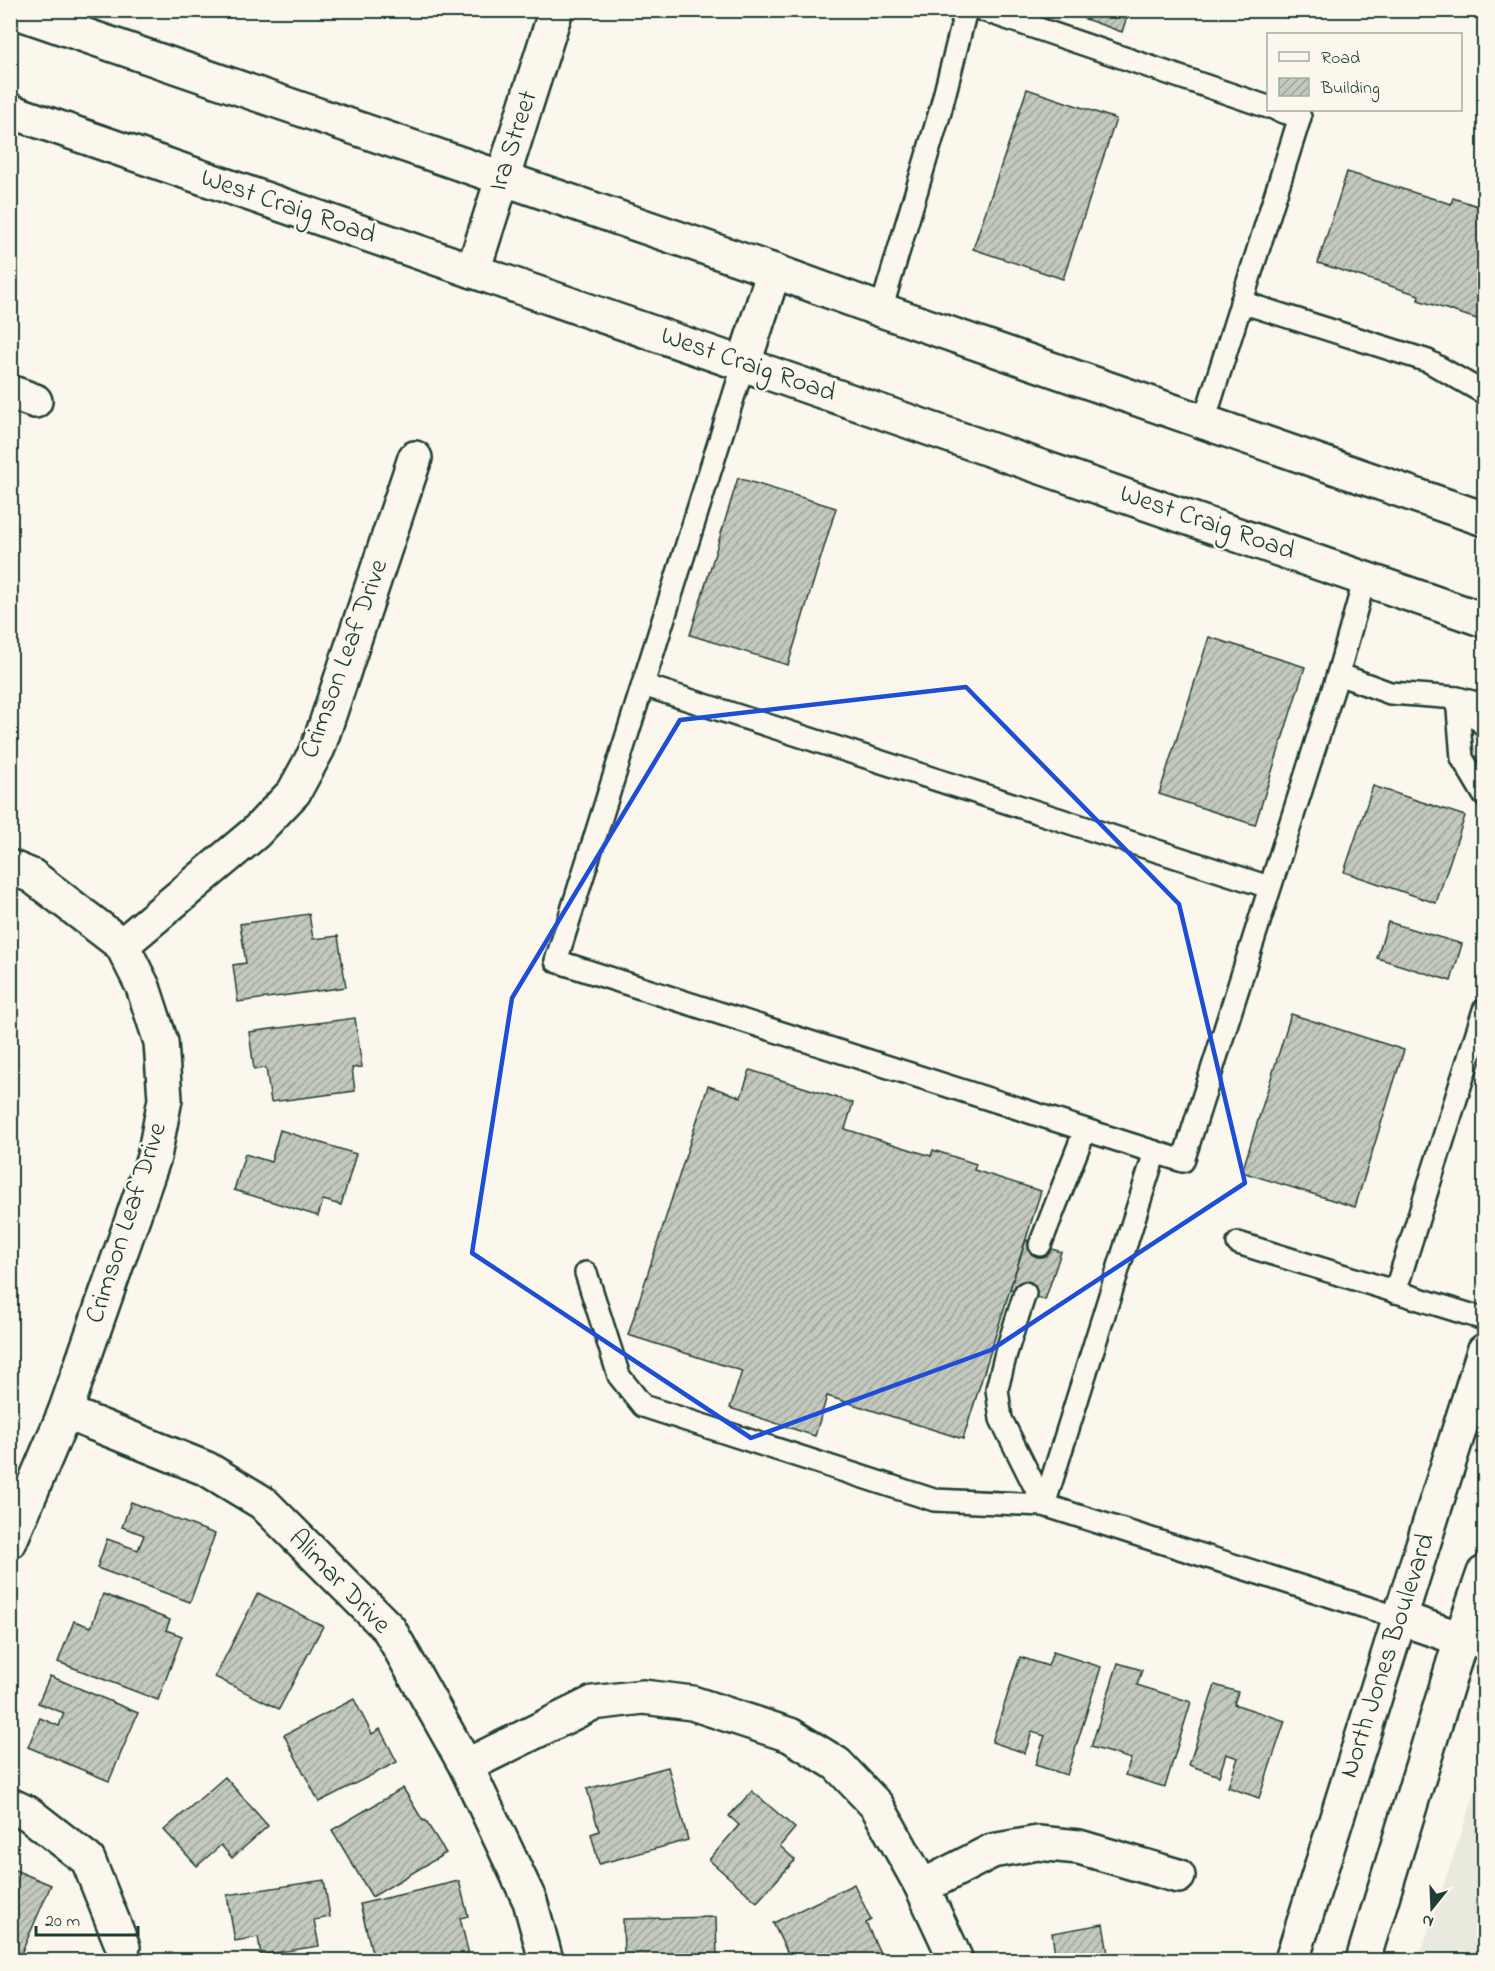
<svg xmlns="http://www.w3.org/2000/svg" width="1495" height="1971" font-family="'Indie Flower',sans-serif">
<style>
.built{fill:#eae9de}
.building{fill:url(#building-hatch);stroke:#1f3d34;stroke-width:1.5}
.lines{fill:none;stroke-linecap:round;stroke-linejoin:round}
.lane-casing{stroke:#1f3d34;stroke-width:26}
.street-casing{stroke:#1f3d34;stroke-width:38}
.secondary-casing{stroke:#1f3d34;stroke-width:38}
.primary-casing{stroke:#1f3d34;stroke-width:38}
.lane{stroke:#fbf7ec;stroke-width:21}
.street{stroke:#fbf7ec;stroke-width:33}
.secondary{stroke:#fbf7ec;stroke-width:33}
.primary{stroke:#fbf7ec;stroke-width:33}
.marked{fill:none;stroke:#1d4ed8;stroke-width:4.5;stroke-linejoin:round}
.labels{text-anchor:middle;dominant-baseline:central;stroke-width:5;stroke-linejoin:round;paint-order:stroke}
.street-label{font-size:27px;fill:#1f3d34;stroke:#fbf7ec}
</style>
<defs>
<pattern id="building-hatch" width="6" height="6" patternUnits="userSpaceOnUse" patternTransform="scale(1.5)"><rect width="6" height="6" fill="#c4c9be"/><path d="M-1 1l2-2M0 6l6-6M5 7l2-2" fill="none" stroke="#9fa49b"/></pattern>
</defs>
<rect width="100%" height="100%" fill="#fbf7ec"/>
<filter id="ink" filterUnits="userSpaceOnUse"><feTurbulence type="fractalNoise" baseFrequency=".0167" numOctaves="2"/><feDisplacementMap in="SourceGraphic" scale="12" xChannelSelector="R" yChannelSelector="G"/><feConvolveMatrix kernelMatrix="1 2 1 2 8 2 1 2 1" color-interpolation-filters="sRGB"/></filter>
<g filter="url(#ink)">
<path class="built" d="M1484,1766v194h-66z"/>
<g class="building">
<path d="M1060,10h69l-7,22z"/>
<path d="M1027,89l89,30 -53,160 -90,-30z"/>
<path d="M1347,172l104,32 2,-6 31,10v99l-4,13 -62,-20 1,-5 -101,-32z"/>
<path d="M738,478l98,30 -48,157 -98,-30z"/>
<path d="M1209,637l96,30 -50,158 -96,-31z"/>
<path d="M1373,786l92,30 -29,87 -92,-31z"/>
<path d="M309,914l4,25 25,-3 8,51 -108,15 -5,-37 13,-2 -6,-39z"/>
<path d="M1388,922l74,22 -11,37 -74,-23z"/>
<path d="M1291,1014l113,36 -49,157 -113,-35z"/>
<path d="M355,1018l7,49 -10,1 3,23 -84,11 -5,-34 -12,1 -5,-37z"/>
<path d="M750,1070l103,33 -8,26 86,27 2,-6 43,14 -2,6 67,21 -78,248 -136,-43 -12,40 -85,-28 12,-37 -114,-36 80,-249 33,11z"/>
<path d="M280,1130l76,24 -15,51 -18,-5 -5,16 -84,-26 11,-36 26,8z"/>
<path d="M1026,1240l35,12 -16,48 -35,-11z"/>
<path d="M131,1502l84,32 -25,68 -93,-34 10,-29 31,11 6,-15 -22,-8z"/>
<path d="M258,1593l65,33 -44,83 -64,-32z"/>
<path d="M103,1594l67,26 -4,10 16,6 -24,64 -100,-38 16,-41 17,6z"/>
<path d="M1053,1652l48,15 -34,108 -32,-10 10,-29 -13,-4 -7,21 -33,-11 28,-85 28,9z"/>
<path d="M1118,1663l24,7 -5,15 54,17 -26,85 -40,-12 6,-16 -40,-12z"/>
<path d="M50,1676l88,37 -29,68 -81,-34 12,-29 19,8 5,-13 -26,-10z"/>
<path d="M1215,1685l23,7 -4,12 51,17 -26,77 -31,-11 10,-29 -12,-4 -7,22 -30,-11z"/>
<path d="M354,1699l18,35 8,-5 17,33 -78,40 -35,-67z"/>
<path d="M668,1767l20,73 -89,24 -8,-30 8,-3 -12,-42z"/>
<path d="M225,1777l43,49 -36,32 -11,-13 -24,21 -33,-36z"/>
<path d="M403,1788l20,33 2,-1 21,33 -74,44 -40,-67z"/>
<path d="M752,1791l43,37 -15,18 15,14 -38,42 -48,-42 30,-35 -10,-9z"/>
<path d="M10,1868l41,17 -31,71 -10,-4z"/>
<path d="M324,1880l6,37 -16,3 5,26 -58,9 -3,-18 -23,4 -8,-46z"/>
<path d="M459,1881l9,35 -8,2 9,37 -23,5h-72l-14,-56z"/>
<path d="M854,1884l17,36 -5,3 16,34 -7,3h-84l-18,-37z"/>
<path d="M716,1917l1,43h-80v-4h-13l-1,-37z"/>
<path d="M1103,1924l6,36h-74l-1,-2 21,-4 -3,-21z"/>
</g>
<g class="lines">
<defs>
<g id="lane">
<path d="M983,10l285,97"/>
<path d="M1241,302l187,59 56,32"/>
<path d="M881,310l59,-198 26,-102"/>
<path d="M744,363l-188,598 627,200 155,-487 27,-96"/>
<path d="M1204,421l96,-304 -23,-7"/>
<path d="M1338,674l52,19 67,5 27,7"/>
<path d="M643,685l626,202"/>
<path d="M1457,698l5,60 22,37"/>
<path d="M1459,700l25,25"/>
<path d="M1155,1152l-111,353 356,113"/>
<path d="M1238,1243l246,76"/>
<path d="M1040,1245l45,-115"/>
<path d="M586,1273l33,103 24,30 291,94 110,5 -43,-86 -4,-30 9,-36 19,-60"/>
<path d="M1395,1292l89,-282"/>
<path d="M1461,1639l23,10"/>
</g>
<g id="street">
<path d="M473,271l83,-261"/>
<path d="M10,392l25,9"/>
<path d="M10,867l22,9 90,69 21,42 18,55 4,57 -11,58 -89,255 -55,129"/>
<path d="M122,945l133,-112 39,-41 24,-44 97,-290"/>
<path d="M65,1412l142,57 56,34 126,126 77,137 64,135 16,59"/>
<path d="M466,1766l127,-63 50,-6 49,6 98,32 47,29 40,42 45,81 34,73"/>
<path d="M10,1805l19,9 59,46 35,87"/>
<path d="M922,1887l70,-36 46,-8 41,4 99,29"/>
</g>
<g id="secondary">
<path d="M1400,1618l61,21"/>
<path d="M1292,1960l192,-609"/>
<path d="M1363,1960l98,-321 23,-66"/>
</g>
<g id="primary">
<path d="M11,10l763,261 107,39 603,209"/>
<path d="M10,111l1474,509"/>
<path d="M744,363l30,-92"/>
</g>
</defs>
<use href="#lane" class="lane-casing"/>
<use href="#street" class="street-casing"/>
<use href="#secondary" class="secondary-casing"/>
<use href="#primary" class="primary-casing"/>
<use href="#lane" class="lane"/>
<use href="#street" class="street"/>
<use href="#secondary" class="secondary"/>
<use href="#primary" class="primary"/>
</g>
</g>
<path class="marked" d="M966,687l213,217 66,279 -254,167 -240,88 -279,-185 40,-255 168,-278z"/>
<g class="labels">
<g class="street-label">
<text transform="translate(514 141) rotate(-72)">Ira Street</text>
<text transform="translate(288 207) rotate(19)">West Craig Road</text>
<text transform="translate(748 365) rotate(19)">West Craig Road</text>
<text transform="translate(1207 523) rotate(19)">West Craig Road</text>
<text transform="translate(345 659) rotate(-70)">Crimson Leaf Drive</text>
<text transform="translate(127 1223) rotate(-72)">Crimson Leaf Drive</text>
<text transform="translate(339 1582) rotate(46)">Alimar Drive</text>
<text transform="translate(1388 1656) rotate(-72)">North Jones Boulevard</text>
</g>
</g>
<rect width="1495" height="1971" fill="none" stroke="#fbf7ec" stroke-width="36"/>
<rect x="18" y="18" width="1459" height="1935" fill="none" stroke="#1f3d34" stroke-width="2" filter="url(#ink)"/>
<rect x="1267" y="33" width="195" height="78" fill="#fbf7ec" stroke="#a3ada2" stroke-width="1.5"/>
<rect x="1279" y="52" width="30" height="9" fill="#fbf7ec" stroke="#a3ada2" stroke-width="1.5"/>
<text x="1321" y="63" font-size="18" fill="#1f3d34">Road</text>
<rect x="1279" y="78" width="30" height="18" fill="url(#building-hatch)" stroke="#a3ada2" stroke-width="1.5"/>
<text x="1321" y="93" font-size="18" fill="#1f3d34">Building</text>
<g transform="translate(1432 1908) rotate(198)" stroke="#fbf7ec" stroke-width="4.5" paint-order="stroke">
<path d="M0-4.5L10 22L0 15L-10 22Z" fill="#1f3d34"/>
<text y="-9" font-size="16" font-weight="bold" text-anchor="middle" fill="#1f3d34">N</text>
</g>
<path d="M36 1926v9h102v-9" fill="none" stroke="#1f3d34" stroke-width="3"/>
<text x="45" y="1926" font-size="18" fill="#1f3d34" stroke="#fbf7ec" stroke-width="4.5" paint-order="stroke">20 m</text>
</svg>
